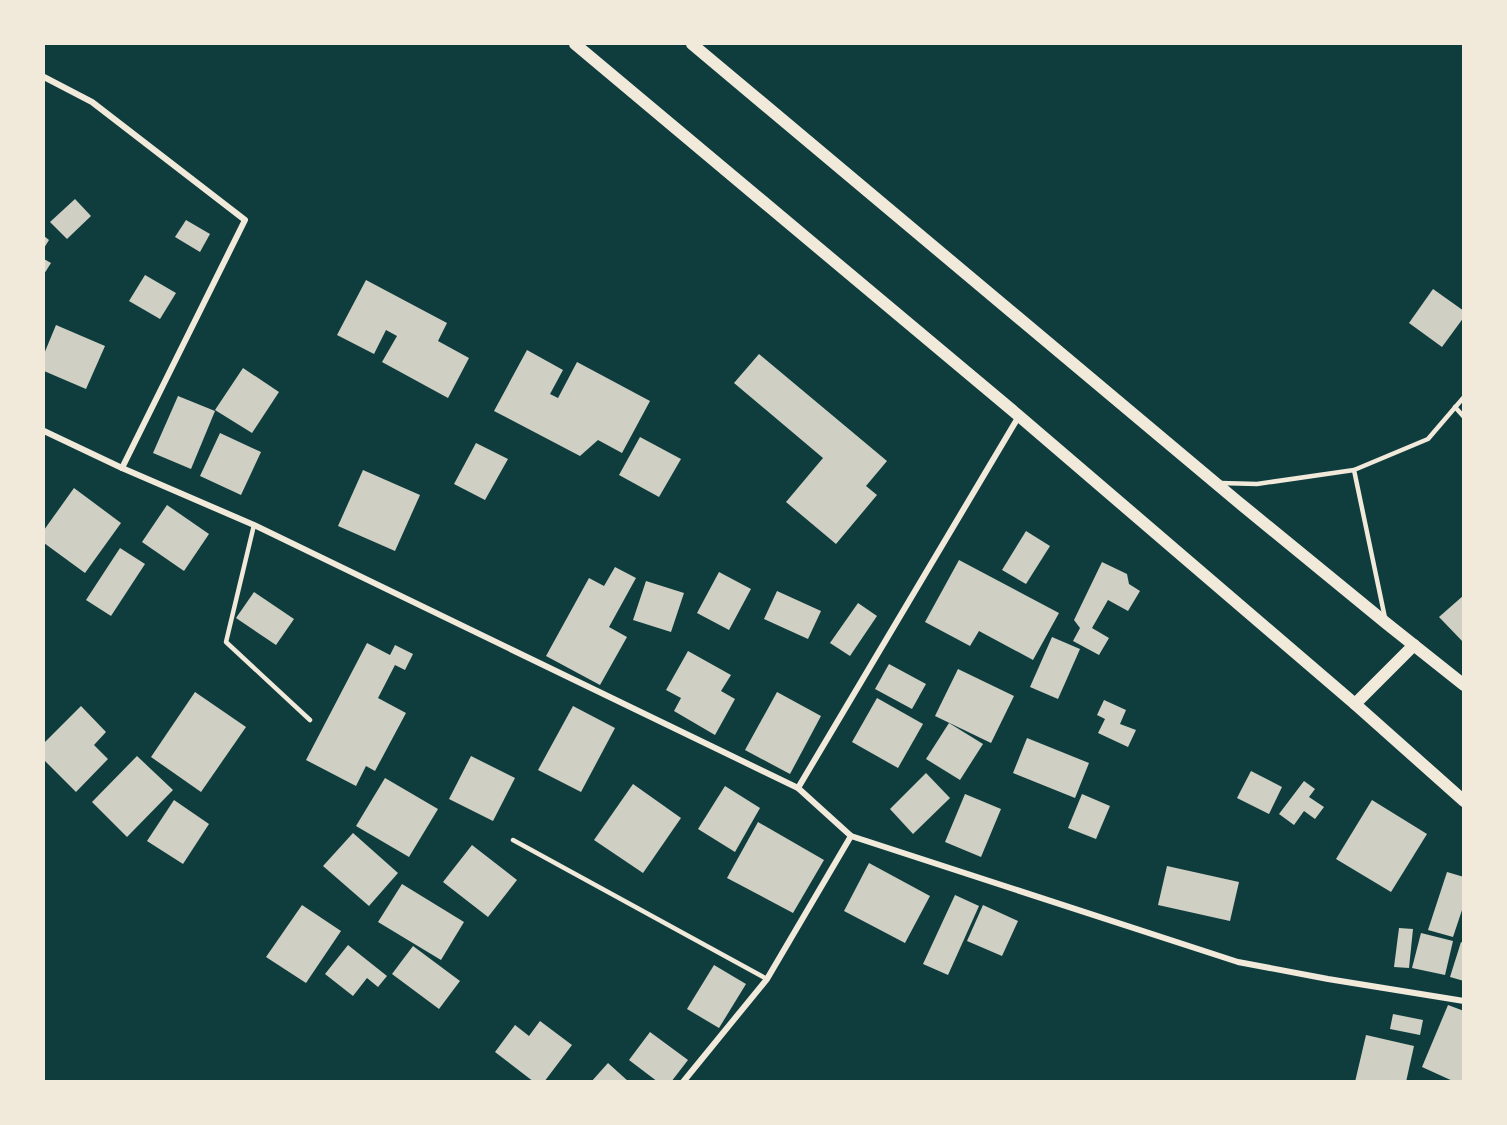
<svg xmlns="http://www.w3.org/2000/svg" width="1507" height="1125" font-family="'Archivo Narrow',sans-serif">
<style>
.building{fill:#cfcfc3}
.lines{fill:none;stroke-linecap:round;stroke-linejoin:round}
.service{stroke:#f1e9da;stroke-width:4.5}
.minor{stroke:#f1e9da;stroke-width:6}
.secondary{stroke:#f1e9da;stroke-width:12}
</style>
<rect width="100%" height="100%" fill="#0f3d3e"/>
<g class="building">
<path d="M75,199l16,17 -24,23 -17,-17z"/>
<path d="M186,220l24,14 -10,18 -25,-15z"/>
<path d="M44,236l5,4 -5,8z"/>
<path d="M44,259l7,4 -7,11z"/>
<path d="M145,275l31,18 -16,26 -31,-18z"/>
<path d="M366,280l81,43 -9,18 31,17 -21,40 -66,-36 15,-26 -11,-6 -12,24 -37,-19z"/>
<path d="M1433,289l31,22v6l-22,30 -33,-24z"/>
<path d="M56,325l49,21 -19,43 -42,-18v-17z"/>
<path d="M527,350l36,20 -13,24 8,4 19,-36 73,39 -28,52 -24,-13 -18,16 -86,-45z"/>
<path d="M759,354l128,107 -21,25 11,9 -41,49 -50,-42 37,-44 -89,-75z"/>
<path d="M243,368l36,24 -27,41 -37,-23z"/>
<path d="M178,396l37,15 -24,58 -38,-16z"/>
<path d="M220,433l41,19 -20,43 -41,-19z"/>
<path d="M640,437l41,22 -22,38 -40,-22z"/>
<path d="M476,443l32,16 -23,41 -31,-16z"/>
<path d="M363,470l57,25 -25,56 -57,-25z"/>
<path d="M74,488l47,35 -36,50 -41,-30v-13z"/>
<path d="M167,505l42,29 -25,37 -42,-29z"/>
<path d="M1026,531l24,15 -24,38 -24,-14z"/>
<path d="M120,548l25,16 -34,52 -25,-16z"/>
<path d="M959,560l100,53 -26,47 -54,-29 -9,15 -45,-24z"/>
<path d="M1102,562l25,12 2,10 11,7 -12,20 -20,-11 -16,28 17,10 -10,17 -26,-14 7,-13 -6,-8z"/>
<path d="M615,567l21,11 -27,49 18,10 -27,48 -54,-29 43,-78 15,8z"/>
<path d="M719,572l32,17 -22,41 -32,-17z"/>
<path d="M646,581l38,12 -13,39 -38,-12z"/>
<path d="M777,591l44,20 -13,28 -44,-20z"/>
<path d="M254,592l40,27 -18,26 -40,-27z"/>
<path d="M1464,595v48l-25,-26z"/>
<path d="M858,603l19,13 -27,40 -20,-13z"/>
<path d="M1052,637l28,12 -22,50 -28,-12z"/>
<path d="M367,643l23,12 5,-10 18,9 -8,16 -10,-5 -17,33 28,15 -31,58 -9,-5 -10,20 -50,-26z"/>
<path d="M688,651l43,24 -10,16 14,8 -20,36 -41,-24 7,-13 -15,-8z"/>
<path d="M889,664l37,20 -14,25 -37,-20z"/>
<path d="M958,669l56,27 -23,47 -56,-27z"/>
<path d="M195,692l51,35 -45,65 -50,-35z"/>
<path d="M777,692l44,24 -31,58 -45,-24z"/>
<path d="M877,698l46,26 -25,44 -46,-26z"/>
<path d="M1104,700l22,10 -6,14 16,6 -8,17 -30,-14 7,-14 -8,-4z"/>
<path d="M81,706l25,26 -12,13 14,14 -32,33 -32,-32v-17z"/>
<path d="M573,706l42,22 -34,64 -43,-22z"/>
<path d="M949,723l34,21 -23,36 -34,-21z"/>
<path d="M1027,738l62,25 -14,35 -62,-25z"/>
<path d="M137,756l36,34 -46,47 -35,-35z"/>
<path d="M471,756l44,22 -22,43 -44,-22z"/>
<path d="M1251,771l31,16 -13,27 -32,-16z"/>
<path d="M926,773l24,25 -37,36 -23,-25z"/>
<path d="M385,778l53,31 -29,48 -53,-31z"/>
<path d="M1304,781l11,8 -6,8 15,10 -9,12 -11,-8 -10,14 -15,-11z"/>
<path d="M633,784l48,34 -38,55 -49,-33z"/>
<path d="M725,786l35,22 -25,44 -37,-23z"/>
<path d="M965,794l36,15 -20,48 -36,-15z"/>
<path d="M1082,794l28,12 -14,33 -28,-11z"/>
<path d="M174,800l35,24 -26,40 -36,-23z"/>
<path d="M1372,800l55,34 -36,58 -55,-33z"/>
<path d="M758,822l66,38 -31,53 -66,-35z"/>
<path d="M353,833l45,40 -29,33 -46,-40z"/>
<path d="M472,845l45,35 -29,37 -45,-35z"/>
<path d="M869,863l61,33 -25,47 -61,-32z"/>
<path d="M1167,866l72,16 -9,39 -72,-16z"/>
<path d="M1447,872l17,5v27l-11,33 -25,-7z"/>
<path d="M402,884l62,38 -23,38 -63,-38z"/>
<path d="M955,895l24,11 -31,69 -25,-11z"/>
<path d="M302,905l39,26 -35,52 -40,-26z"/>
<path d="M983,905l35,16 -16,35 -35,-15z"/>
<path d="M1399,928l14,1 -4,39 -15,-1z"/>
<path d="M1421,933l32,8 -8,34 -33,-7z"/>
<path d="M1461,942l3,1v38l-14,-4z"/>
<path d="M348,945l39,31 -9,11 -11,-9 -14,18 -28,-22z"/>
<path d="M413,946l47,35 -21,28 -47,-35z"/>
<path d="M714,965l32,19 -27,44 -32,-19z"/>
<path d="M1448,1005l16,6v71h-9l-33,-15z"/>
<path d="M1393,1014l30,6 -3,15 -30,-6z"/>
<path d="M540,1021l32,24 -28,37h-10l-39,-30 20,-27 14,11z"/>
<path d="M650,1032l38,28 -17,22h-13l-29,-22z"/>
<path d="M1366,1035l48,11 -8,36h-51z"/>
<path d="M608,1063l21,19h-38z"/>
</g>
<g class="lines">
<g class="service">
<path d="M1455,407l9,10"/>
<path d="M1220,483l37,1 97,-14"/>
<path d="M254,525l-28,117 84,78"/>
<path d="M1385,618l-31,-148 74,-31 36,-42"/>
<path d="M513,840l254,139"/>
</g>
<g class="minor">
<path d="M44,77l48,25 153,118 -123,248"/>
<path d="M44,431l78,37 132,57 544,263 53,48 387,126 90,17 136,22"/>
<path d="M798,788l221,-372"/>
<path d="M683,1082l84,-103 84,-143"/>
</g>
<g class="secondary">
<path d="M575,44l444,372 336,288 109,97"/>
<path d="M692,44l545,457 149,122 78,62"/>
<path d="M1355,704l59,-59"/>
</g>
</g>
<rect width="1507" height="1125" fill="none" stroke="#f1e9da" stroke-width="90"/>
</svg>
